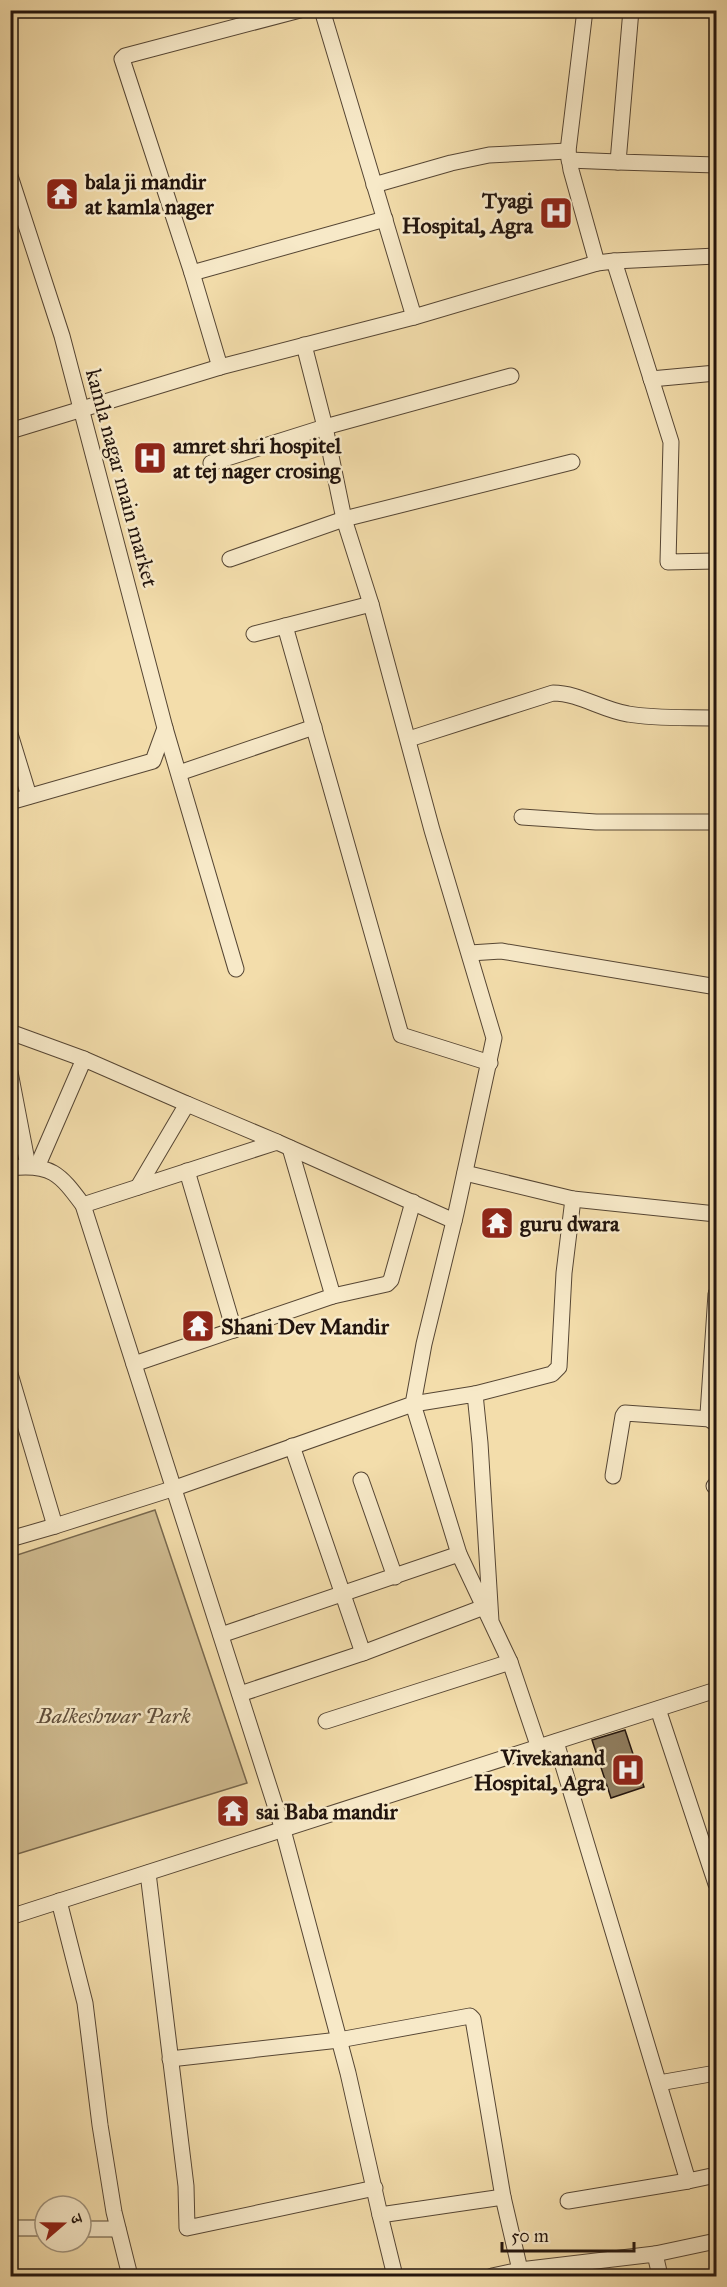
<svg xmlns="http://www.w3.org/2000/svg" width="727" height="2287" font-family="'IM FELL Great Primer','Noto Serif Devanagari',serif">
<style>
.green{fill:#cfbb90;stroke:#78684e;stroke-width:1.5}
.building{fill:#8f7d5f;stroke:#22140d;stroke-width:1.5}
.lines{fill:none;stroke-linecap:round;stroke-linejoin:round}
.minor-casing{stroke:#564634;stroke-width:17}
.minor{stroke:#f7e9c8;stroke-width:15}
.labels{text-anchor:middle;dominant-baseline:central;stroke-width:5;stroke-linejoin:round;paint-order:stroke}
.poi-label{font-size:22px;font-weight:bold;fill:#22140d;stroke:#f7e9c8;text-anchor:start}
.street-label{font-size:22px;fill:#22140d;stroke:#f7e9c8}
.park-label{font-size:22px;font-style:italic;fill:#5f4e3b;stroke:#f7e9c8}
</style>
<rect width="100%" height="100%" fill="#f3ddab"/>
<filter id="stains"><feTurbulence type="fractalNoise" baseFrequency=".00333" numOctaves="4"/><feColorMatrix values="0 0 0 0 .2 0 0 0 0 .09 0 0 0 0 .02 0 0 0 .5 -.17"/></filter>
<radialGradient id="worn" r=".72"><stop offset=".6" stop-color="#630" stop-opacity="0"/><stop offset="1" stop-color="#630" stop-opacity=".3"/></radialGradient>
<path class="green" d="M155,1510l92,273 -236,73v-299z"/>
<path class="building" d="M625,1730l19,57 -33,11 -19,-58z"/>
<g class="lines">
<defs>
<g id="minor">
<path d="M585,10l-17,141 3,19 26,93"/>
<path d="M631,10l-13,152 98,3"/>
<path d="M569,160l49,2"/>
<path d="M10,176l52,160 103,392 -12,33 -143,41"/>
<path d="M374,185l77,-22 38,-8 79,-4"/>
<path d="M614,261l102,-5"/>
<path d="M192,273l193,-54"/>
<path d="M414,317l183,-54 17,-2 57,181 -3,120 48,-1"/>
<path d="M220,367l-28,-94 -70,-214 3,-3 175,-46"/>
<path d="M651,379l65,-6"/>
<path d="M10,431l210,-64 194,-50 -92,-307"/>
<path d="M211,463l114,-36 186,-51"/>
<path d="M230,559l114,-40 228,-57"/>
<path d="M285,626l116,409 89,28"/>
<path d="M254,634l117,-30"/>
<path d="M165,728l71,241"/>
<path d="M10,734l19,62"/>
<path d="M409,739l144,-46c26,0 49,17 75,21 28,5 60,3 88,4"/>
<path d="M179,773l135,-46"/>
<path d="M522,817l74,5h120"/>
<path d="M470,953l31,-2 210,35"/>
<path d="M10,1032l74,27"/>
<path d="M10,1072l18,94"/>
<path d="M290,1148l43,148 54,-12 4,-4 22,-78"/>
<path d="M37,1167l47,-108 103,45"/>
<path d="M10,1168c41,-5 50,6 73,37l200,625 65,243 32,142 123,-18"/>
<path d="M187,1171l47,159"/>
<path d="M465,1173l108,26 143,15"/>
<path d="M138,1187l49,-83 90,38"/>
<path d="M83,1205l194,-63 177,79"/>
<path d="M716,1294l-8,120 4,7h4"/>
<path d="M134,1364l199,-68"/>
<path d="M10,1374l45,152 120,-38 238,-84 11,-60 32,-131 38,-175 -62,-208 -61,-226 -27,-85 -19,-92 -21,-82"/>
<path d="M475,1394l77,-20 7,-7 5,-94 9,-74"/>
<path d="M292,1446l71,207"/>
<path d="M613,1476l10,-60 2,-3 85,6"/>
<path d="M361,1480l34,97"/>
<path d="M714,1486h2"/>
<path d="M10,1539l45,-13"/>
<path d="M491,1621l-11,-178 -5,-49 -62,10 46,150 51,108 29,86"/>
<path d="M221,1635l238,-81"/>
<path d="M240,1694l123,-41 121,-46"/>
<path d="M658,1709l58,175"/>
<path d="M326,1721l184,-59"/>
<path d="M556,1742l132,439 28,-6"/>
<path d="M148,1873l38,313 1,42 188,-40"/>
<path d="M59,1901l26,102 15,122 14,87 16,64"/>
<path d="M10,1917l706,-227"/>
<path d="M170,2059l169,-19 131,-24 3,3 30,178 17,73 -28,6"/>
<path d="M659,2083l57,-10"/>
<path d="M568,2201l120,-20"/>
<path d="M380,2215l15,61"/>
<path d="M10,2228h35"/>
<path d="M81,2229h37"/>
<path d="M655,2254l61,-13"/>
<path d="M520,2270l135,-16 5,22"/>
</g>
</defs>
<use href="#minor" class="minor-casing"/>
<use href="#minor" class="minor"/>
</g>
<defs>
<symbol id="temple-square" viewBox="-11 -11 22 22"><rect x="-9" y="-9" width="18" height="18" rx="4" fill="#8f2418" stroke="#f7e9c8"/><path d="M0-6L5-2H3V0L6.5 2.5H4V6H1.5V3h-3V6H-4V2.5H-6.5L-3 0V-2H-5Z" fill="#fff"/></symbol>
<symbol id="hospital-square" viewBox="-11 -11 22 22"><rect x="-9" y="-9" width="18" height="18" rx="4" fill="#8f2418" stroke="#f7e9c8"/><path d="M-5-5h3v3.5h4V-5h3V5h-3V1.5h-4V5h-3Z" fill="#fff"/></symbol>
</defs>
<g fill-rule="evenodd">
<use href="#temple-square" x="43" y="175" width="38" height="38"/>
<use href="#hospital-square" x="537" y="194" width="38" height="38"/>
<use href="#hospital-square" x="131" y="439" width="38" height="38"/>
<use href="#temple-square" x="478" y="1204" width="38" height="38"/>
<use href="#temple-square" x="179" y="1307" width="38" height="38"/>
<use href="#hospital-square" x="609" y="1751" width="38" height="38"/>
<use href="#temple-square" x="214" y="1792" width="38" height="38"/>
</g>
<g class="labels">
<g class="poi-label">
<text x="85" y="181">bala ji mandir<tspan x="85" dy="25">at kamla nager</tspan></text>
<text x="533" y="200" text-anchor="end">Tyagi<tspan x="533" dy="25">Hospital, Agra</tspan></text>
<text x="173" y="445">amret shri hospitel<tspan x="173" dy="25">at tej nager crosing</tspan></text>
<text x="520" y="1223">guru dwara</text>
<text x="221" y="1326">Shani Dev Mandir</text>
<text x="605" y="1757" text-anchor="end">Vivekanand<tspan x="605" dy="25">Hospital, Agra</tspan></text>
<text x="256" y="1811">sai Baba mandir</text>
</g>
<g class="street-label">
<text transform="translate(122 478) rotate(75)">kamla nagar main market</text>
</g>
<g class="park-label">
<text x="114" y="1715">Balkeshwar Park</text>
</g>
</g>
<rect width="727" height="2287" fill="none" stroke="#f3ddab" stroke-width="36"/>
<rect x="12" y="12" width="703" height="2263" fill="none" stroke="#22140d" stroke-width="3"/>
<rect x="18" y="18" width="691" height="2251" fill="none" stroke="#22140d" stroke-width="1.5"/>
<g transform="translate(63 2224) rotate(70)"><circle r="28" fill="#f7e9c8" stroke="#a2947d" stroke-width="1.5"/>
<path d="M0-4.5L10 22L0 15L-10 22Z" fill="#8f2418"/>
<text y="-9" font-size="16" font-weight="bold" text-anchor="middle" fill="#22140d">उ</text>
</g>
<path d="M502 2242v9h132v-9" fill="none" stroke="#22140d" stroke-width="3"/>
<text x="511" y="2242" font-size="18" fill="#22140d" stroke="#f7e9c8" stroke-width="4.5" paint-order="stroke">50 m</text>
<rect width="100%" height="100%" filter="url(#stains)"/>
<rect width="100%" height="100%" fill="url(#worn)"/>
</svg>
